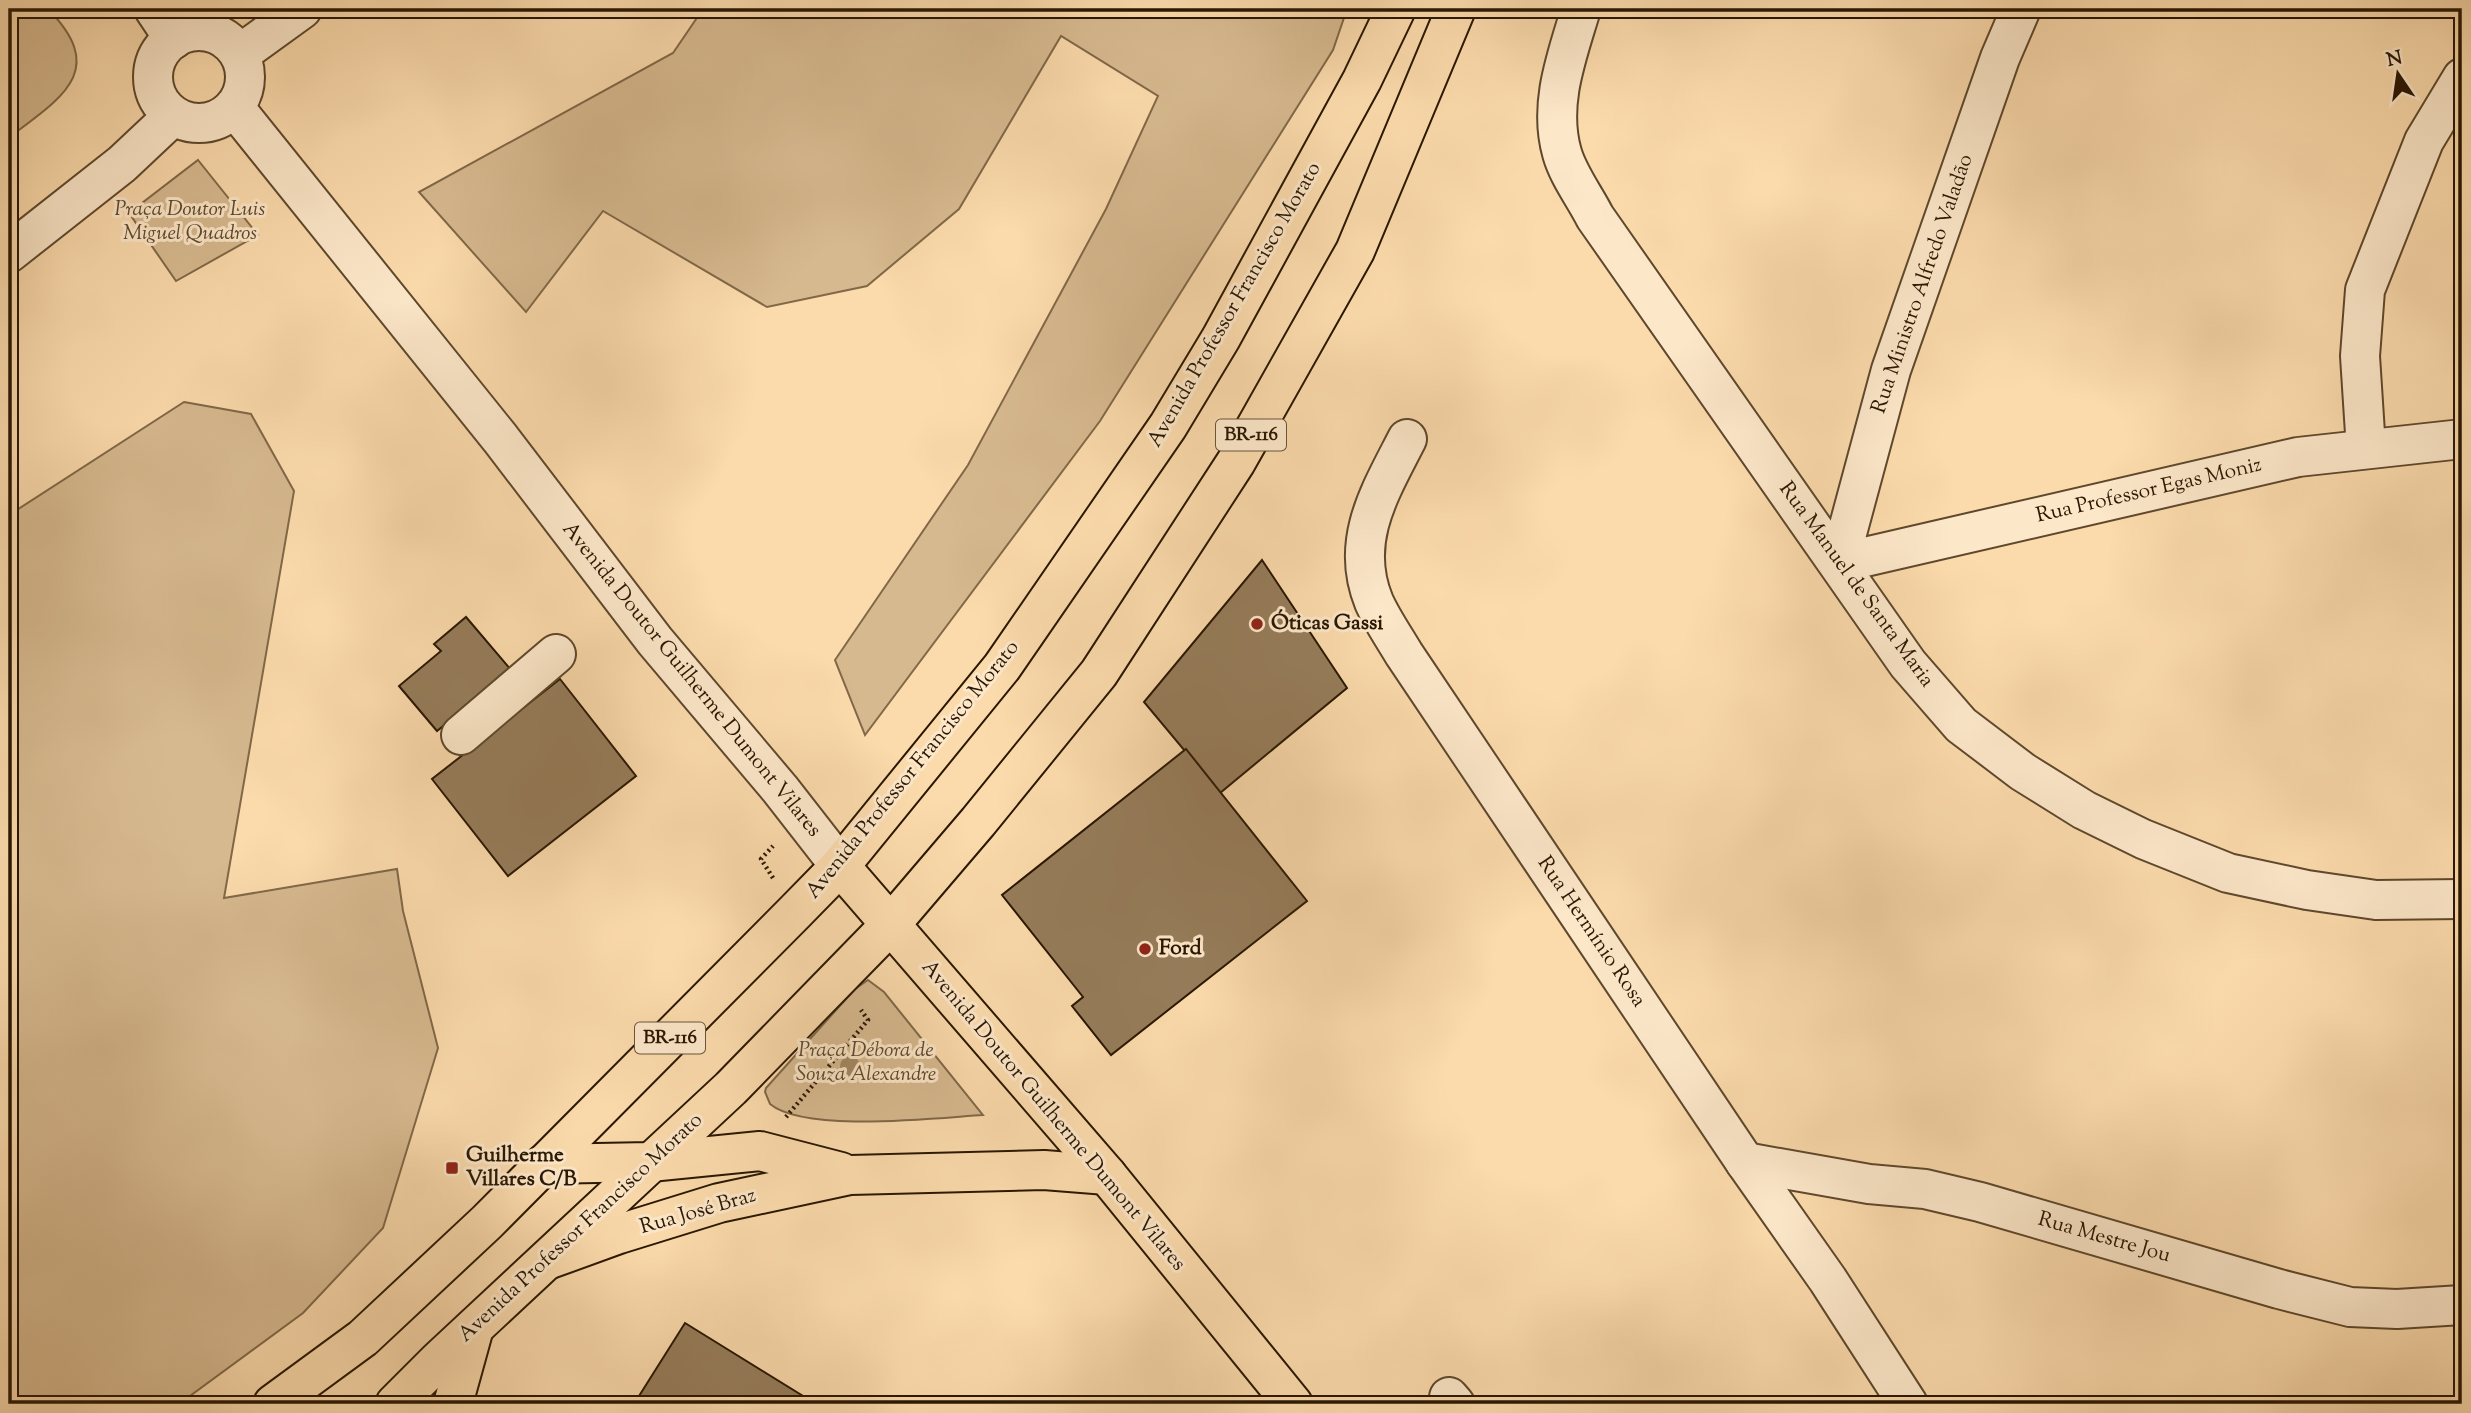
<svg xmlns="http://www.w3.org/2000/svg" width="2471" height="1413" font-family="'Sorts Mill Goudy',serif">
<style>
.green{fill:#d7b98f;stroke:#806848;stroke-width:2}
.building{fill:#967c5a;stroke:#291702;stroke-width:2}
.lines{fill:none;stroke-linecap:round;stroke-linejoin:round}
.minor-casing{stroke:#5e482c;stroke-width:42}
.major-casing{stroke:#291702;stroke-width:42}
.highway-casing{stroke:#291702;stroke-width:42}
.path{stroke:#291702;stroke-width:4.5;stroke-dasharray:2 3.5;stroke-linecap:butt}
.minor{stroke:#fce7c9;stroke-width:38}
.major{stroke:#fbdaac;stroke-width:38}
.highway{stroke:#fbdaac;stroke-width:38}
.tree{fill:#a48a66}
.poi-dot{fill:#8f2418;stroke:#fce7c9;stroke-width:2.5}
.labels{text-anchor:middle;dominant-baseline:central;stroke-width:6;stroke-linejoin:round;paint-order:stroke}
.shield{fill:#fce7c9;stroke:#68553e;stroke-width:2}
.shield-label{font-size:19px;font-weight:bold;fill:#291702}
.park-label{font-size:21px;font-style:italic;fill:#5d482c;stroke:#fce7c9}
.street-label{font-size:21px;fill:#291702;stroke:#fce7c9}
.poi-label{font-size:21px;font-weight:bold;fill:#291702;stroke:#fce7c9;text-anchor:start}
</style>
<rect width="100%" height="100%" fill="#fbdaac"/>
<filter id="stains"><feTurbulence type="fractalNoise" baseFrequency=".00286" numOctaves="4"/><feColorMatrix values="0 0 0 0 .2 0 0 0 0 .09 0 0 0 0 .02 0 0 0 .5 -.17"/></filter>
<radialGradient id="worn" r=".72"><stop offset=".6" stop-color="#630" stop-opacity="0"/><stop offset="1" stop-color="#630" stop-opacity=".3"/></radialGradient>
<g class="green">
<path d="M16,9h32c58,59 18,86 -33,124 -10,-31 -11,-93 1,-124z"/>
<path d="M703,9h644l-14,41 -233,371 -235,314 -30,-75 133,-195 138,-256 52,-113 -97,-60 -102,173 -92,77 -100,21 -164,-96 -77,101 -107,-120 254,-139z"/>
<path d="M198,160l60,75 -82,46 -47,-68z"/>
<path d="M184,402l67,12 43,77 -70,407 173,-29 6,42 35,137 -55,180 -80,85 -124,91h-170v-889z"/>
<path d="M868,980l16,12 99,123c-48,3 -178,18 -213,-11l-5,-12 1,-4 89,-99z"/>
</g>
<g class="building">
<path d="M1262,560l85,128 -127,105 -76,-91z"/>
<path d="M466,617l45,53 -74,61 -38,-45 42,-35 -7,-7z"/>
<path d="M560,679l76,97 -128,100 -76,-97z"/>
<path d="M1186,749l121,152 -196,154 -39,-49 11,-9 -81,-102z"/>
<path d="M685,1323l131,81h-182z"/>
</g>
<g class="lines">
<defs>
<g id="minor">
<path d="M154,9l20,30"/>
<path d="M1581,9c-14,47 -33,95 -19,144 6,22 23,44 33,64l313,447 53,61 62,47 61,38 59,29 85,34 79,17 69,10 86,-1"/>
<path d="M2021,9l-21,49 -109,312 -52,193 459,-106 164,-18"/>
<circle cx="199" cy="77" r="46"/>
<path d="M240,54l62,-45"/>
<path d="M234,107l266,331 155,203 125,148 60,77"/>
<path d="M9,253l113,-89 51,-48"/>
<path d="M1407,439c-27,53 -58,102 -33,163 8,18 20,35 30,52l341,508 83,118 80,124"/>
<path d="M2366,449l-6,-93 5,-66 59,-149 38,-63"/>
<path d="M461,735l95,-81"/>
<path d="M1745,1162l124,22 56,5 55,13 299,87 71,18 47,2 65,-4"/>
<path d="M1449,1397l6,7"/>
</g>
<g id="major">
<path d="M840,866l267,309 186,229"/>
<path d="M544,1164l106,-2 110,-11 81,21"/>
<path d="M550,1259l69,-25 100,-31 131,-28 194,-5 63,5"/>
<path d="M453,1404l21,-76"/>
</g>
<g id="highway">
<path d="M273,1404l90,-66 124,-116 308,-310 45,-46 162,-199 166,-241 53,-88 141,-258 34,-71"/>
<path d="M395,1404l43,-43 293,-273 159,-163 88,-103 121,-149 137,-211 119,-211 101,-242"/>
</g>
</defs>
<use href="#minor" class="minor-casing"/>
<use href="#major" class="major-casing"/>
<use href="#highway" class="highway-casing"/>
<g class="path">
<path d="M773,878l-12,-19 12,-13"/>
<path d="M786,1117l82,-97 -7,-10"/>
</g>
<use href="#minor" class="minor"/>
<use href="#major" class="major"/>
<use href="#highway" class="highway"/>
</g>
<circle class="tree" cx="850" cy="1066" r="10"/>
<g class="poi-dot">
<circle cx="1257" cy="624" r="7"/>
<circle cx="1145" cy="949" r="7"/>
<rect x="445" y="1161" width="14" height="14" rx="3.5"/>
</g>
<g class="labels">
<g class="shield">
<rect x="1216" y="419.5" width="70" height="31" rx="5"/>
<rect x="635" y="1022.5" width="70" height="31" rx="5"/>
</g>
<g class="shield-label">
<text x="1251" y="435">BR-116</text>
<text x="670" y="1038">BR-116</text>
</g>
<g class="park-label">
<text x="190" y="210">Praça Doutor Luis<tspan x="190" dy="24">Miguel Quadros</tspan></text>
<text x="866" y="1051">Praça Débora de<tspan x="866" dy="24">Souza Alexandre</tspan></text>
</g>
<g class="street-label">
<text transform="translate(1923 284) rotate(-71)">Rua Ministro Alfredo Valadão</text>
<text transform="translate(1235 305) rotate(-60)">Avenida Professor Francisco Morato</text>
<text transform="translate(2149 491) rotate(-13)">Rua Professor Egas Moniz</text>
<text transform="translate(1856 585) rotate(54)">Rua Manuel de Santa Maria</text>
<text transform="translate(691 680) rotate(51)">Avenida Doutor Guilherme Dumont Vilares</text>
<text transform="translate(913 770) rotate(-51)">Avenida Professor Francisco Morato</text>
<text transform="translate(1591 932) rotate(56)">Rua Hermínio Rosa</text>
<text transform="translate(1053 1116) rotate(50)">Avenida Doutor Guilherme Dumont Vilares</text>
<text transform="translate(698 1212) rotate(-16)">Rua José Braz</text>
<text transform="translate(581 1228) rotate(-43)">Avenida Professor Francisco Morato</text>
<text transform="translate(2104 1238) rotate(16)">Rua Mestre Jou</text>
</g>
<g class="poi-label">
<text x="1271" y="624">Óticas Gassi</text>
<text x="1159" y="949">Ford</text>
<text x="466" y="1156">Guilherme<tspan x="466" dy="24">Villares C/B</tspan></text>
</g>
</g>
<rect width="2471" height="1413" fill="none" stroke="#fbdaac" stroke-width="35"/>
<rect x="10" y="10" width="2450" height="1392" fill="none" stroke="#291702" stroke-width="3.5"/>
<rect x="18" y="18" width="2436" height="1378" fill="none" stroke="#291702" stroke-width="2"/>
<g transform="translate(2398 74) rotate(347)" stroke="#fce7c9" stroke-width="5" paint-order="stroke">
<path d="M0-5L12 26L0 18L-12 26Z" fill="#291702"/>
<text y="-10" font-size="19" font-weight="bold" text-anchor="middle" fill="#291702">N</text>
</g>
<rect width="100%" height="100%" filter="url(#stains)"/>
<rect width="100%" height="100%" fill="url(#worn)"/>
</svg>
